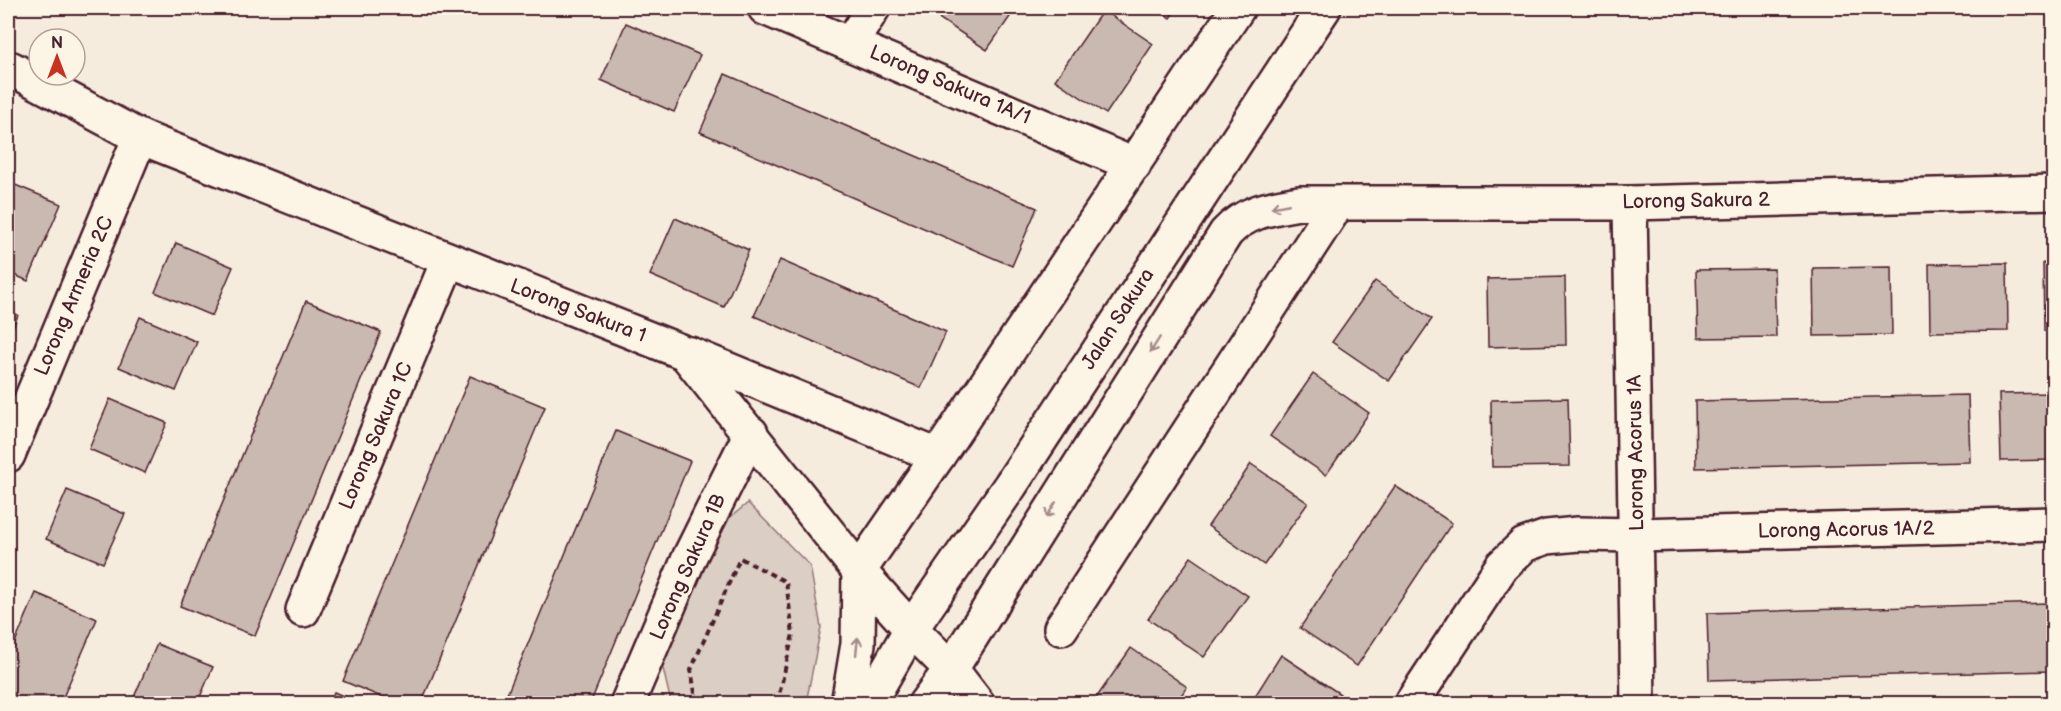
<svg xmlns="http://www.w3.org/2000/svg" width="2061" height="711" font-family="'Balsamiq Sans',sans-serif">
<style>
.green{fill:#dbcec4;stroke:#927678;stroke-width:1.5}
.building{fill:#cab9b1;stroke:#4a1f2b;stroke-width:1.5}
.lines{fill:none;stroke-linecap:round;stroke-linejoin:round}
.minor-casing{stroke:#4a1f2b;stroke-width:38}
.path{stroke:#4a1f2b;stroke-width:4;stroke-dasharray:6 4.5;stroke-linecap:butt}
.minor{stroke:#fcf5e5;stroke-width:33}
.oneway{stroke:#a38a88}
.labels{text-anchor:middle;dominant-baseline:central;stroke-width:6;stroke-linejoin:round;paint-order:stroke}
.street-label{font-size:20px;fill:#4a1f2b;stroke:#fcf5e5}
</style>
<rect width="100%" height="100%" fill="#f5ecde"/>
<filter id="ink" filterUnits="userSpaceOnUse"><feTurbulence type="fractalNoise" baseFrequency=".0167" numOctaves="2"/><feDisplacementMap in="SourceGraphic" scale="12" xChannelSelector="R" yChannelSelector="G"/><feConvolveMatrix kernelMatrix="1 2 1 2 8 2 1 2 1" color-interpolation-filters="sRGB"/></filter>
<g filter="url(#ink)">
<path class="green" d="M748,503l62,63 11,61 -15,76h-135l-9,-39 60,-140z"/>
<g class="building">
<path d="M943,8h73l-29,42 -50,-33z"/>
<path d="M1155,8h22l-7,10z"/>
<path d="M1103,10l50,34 -47,70 -51,-34z"/>
<path d="M626,23l74,32 -26,57 -73,-32z"/>
<path d="M725,74l312,134 -25,58 -312,-134z"/>
<path d="M8,182l53,22 -33,77 -20,-9z"/>
<path d="M675,218l74,32 -25,57 -74,-32z"/>
<path d="M176,243l57,24 -21,49 -57,-24z"/>
<path d="M780,260l166,72 -25,56 -167,-72z"/>
<path d="M2007,263l1,68 -78,1 -1,-68z"/>
<path d="M2043,263h11v68h-10z"/>
<path d="M1891,267l1,68 -78,1 -1,-68z"/>
<path d="M1774,269l2,68 -78,1 -2,-68z"/>
<path d="M1565,277l1,68 -78,2 -1,-68z"/>
<path d="M1375,281l57,38 -43,62 -57,-39z"/>
<path d="M306,301l75,31 -126,304 -75,-30z"/>
<path d="M8,310l10,5 -10,24z"/>
<path d="M140,317l57,25 -21,49 -57,-24z"/>
<path d="M1313,374l56,39 -43,62 -56,-39z"/>
<path d="M470,376l75,31 -124,297h-23l-55,-23z"/>
<path d="M2054,393v67l-53,1 -2,-67z"/>
<path d="M1968,395l2,67 -274,6 -1,-67z"/>
<path d="M1568,398l2,68 -78,1 -1,-67z"/>
<path d="M110,399l57,24 -22,50 -56,-24z"/>
<path d="M616,431l74,30 -100,243h-87z"/>
<path d="M1251,464l57,39 -44,62 -56,-39z"/>
<path d="M1395,486l57,37 -95,143 -57,-38z"/>
<path d="M67,490l58,24 -22,49 -57,-24z"/>
<path d="M1191,557l57,39 -44,61 -56,-38z"/>
<path d="M36,593l61,26 -37,85h-52v-45z"/>
<path d="M2047,603l2,68 -340,9 -2,-67z"/>
<path d="M157,644l56,23 -16,37h-66z"/>
<path d="M1131,648l56,39 -12,17h-83z"/>
<path d="M1281,655l59,39 -6,10h-84z"/>
<path d="M334,692l28,12h-33z"/>
</g>
<g class="lines">
<defs>
<g id="minor">
<path d="M765,8l369,157"/>
<path d="M851,43l22,-35"/>
<path d="M12,69l128,68 545,216 174,218 52,58 40,40 27,35"/>
<path d="M1630,203l8,501"/>
<path d="M690,354l248,102 -79,115 -1,73 -10,60"/>
<path d="M8,455l132,-318"/>
<path d="M938,456l300,-448"/>
<path d="M303,610l145,-349"/>
<path d="M1061,628l277,-425"/>
<path d="M627,704l63,-148 61,-123"/>
<path d="M868,704l43,-75 99,-143 314,-478"/>
<path d="M925,704l26,-35 275,-436c20,-22 45,-25 73,-30h331l424,-11"/>
<path d="M1411,704l91,-138 22,-21 23,-8 31,-3 60,1 416,-11"/>
</g>
</defs>
<use href="#minor" class="minor-casing"/>
<path class="path" d="M697,704l-6,-34 49,-112 46,24 7,52 -16,70"/>
<use href="#minor" class="minor"/>
</g>
<defs><path id="oneway-shaft" d="M-6 0H5M1.5-3L5.5 0L1.5 3" fill="none" stroke-width="1.6" stroke-linecap="round" stroke-linejoin="round" transform="scale(1.5)"/></defs>
<g class="oneway">
<use href="#oneway-shaft" transform="translate(1280 206) rotate(169)"/>
<use href="#oneway-shaft" transform="translate(1155 345) rotate(122)"/>
<use href="#oneway-shaft" transform="translate(1051 510) rotate(122)"/>
<use href="#oneway-shaft" transform="translate(857 646) rotate(-84)"/>
</g>
</g>
<g class="labels">
<g class="street-label">
<text transform="translate(950 85) rotate(23)">Lorong Sakura 1A/1</text>
<text transform="translate(1696 201) rotate(-1)">Lorong Sakura 2</text>
<text transform="translate(74 296) rotate(-67)">Lorong Armeria 2C</text>
<text transform="translate(578 311) rotate(21)">Lorong Sakura 1</text>
<text transform="translate(1118 319) rotate(-57)">Jalan Sakura</text>
<text transform="translate(376 436) rotate(-67)">Lorong Sakura 1C</text>
<text transform="translate(1636 453) rotate(-91)">Lorong Acorus 1A</text>
<text transform="translate(1846 530) rotate(-1)">Lorong Acorus 1A/2</text>
<text transform="translate(688 567) rotate(-66)">Lorong Sakura 1B</text>
</g>
</g>
<rect width="2061" height="711" fill="none" stroke="#fcf5e5" stroke-width="30"/>
<rect x="15" y="15" width="2031" height="681" fill="none" stroke="#4a1f2b" stroke-width="2" filter="url(#ink)"/>
<g transform="translate(57 57)"><circle r="28" fill="#fcf5e5" stroke="#b59f9b" stroke-width="1.5"/>
<path d="M0-4.5L10 22L0 15L-10 22Z" fill="#c8321e"/>
<text y="-9" font-size="16" font-weight="bold" text-anchor="middle" fill="#4a1f2b">N</text>
</g>
</svg>
